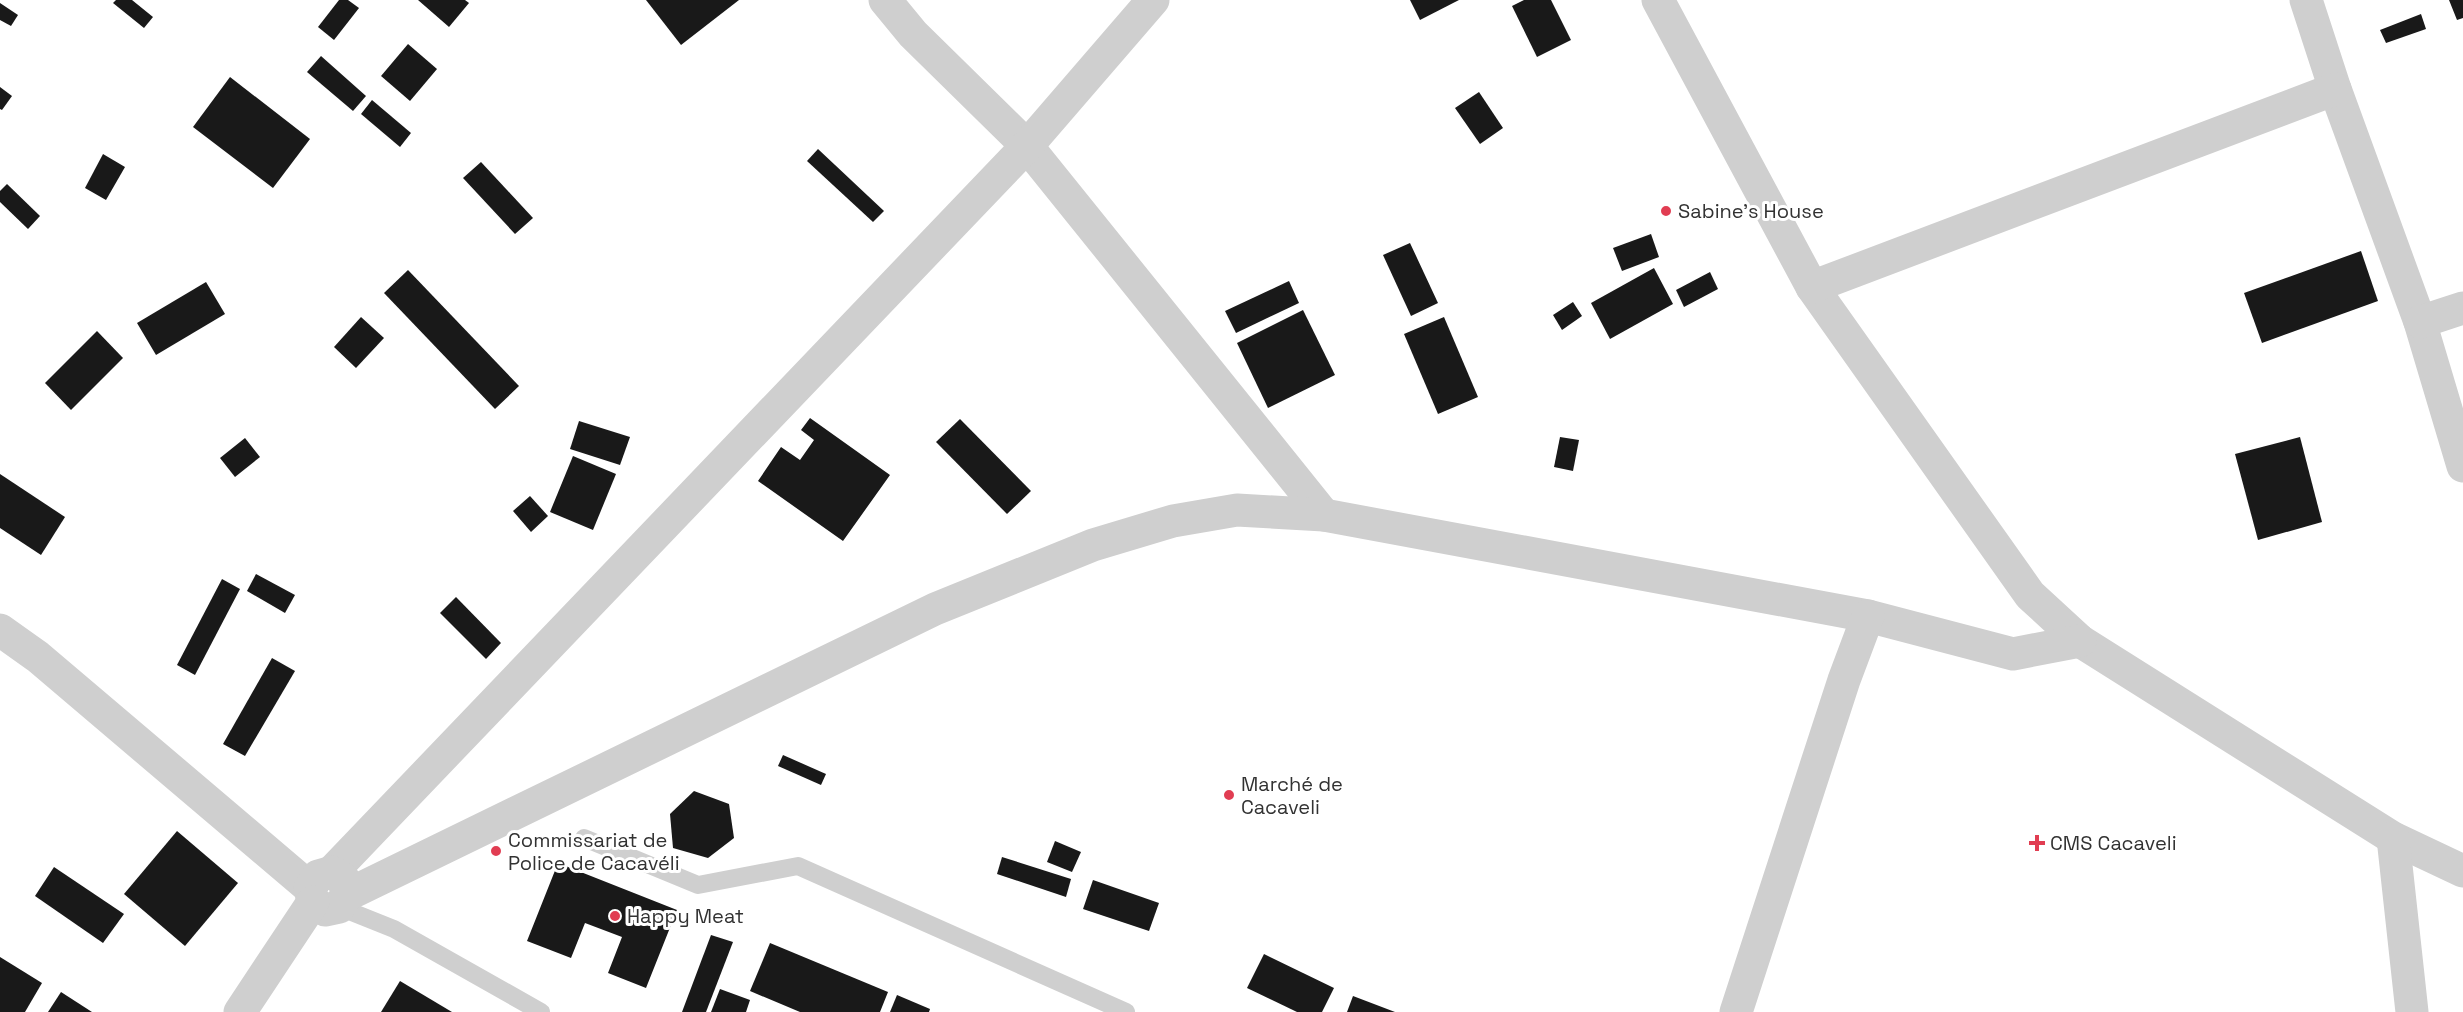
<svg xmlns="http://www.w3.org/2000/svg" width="2463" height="1012" font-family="'Space Grotesk',sans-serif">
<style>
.building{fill:#191919}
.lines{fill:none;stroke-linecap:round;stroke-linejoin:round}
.lane{stroke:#cfcfcf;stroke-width:18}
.street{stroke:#cfcfcf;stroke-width:33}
.poi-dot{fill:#e13d52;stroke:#fff;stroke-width:2}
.labels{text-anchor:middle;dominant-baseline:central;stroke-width:6;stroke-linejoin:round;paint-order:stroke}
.poi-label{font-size:20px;fill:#323232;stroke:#fff;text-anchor:start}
</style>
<rect width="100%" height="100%" fill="#fff"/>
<g class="building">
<path d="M116,0h16l21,17 -9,11 -31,-25z"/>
<path d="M339,0h9l11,8 -25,32 -16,-13z"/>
<path d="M418,0h47l4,3 -20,24z"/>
<path d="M646,0h93l-58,45z"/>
<path d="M1410,0h49l-39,20z"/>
<path d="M1524,0h27l20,40 -34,17 -25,-51z"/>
<path d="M2449,0h14v18l-6,2z"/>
<path d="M0,3l18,12 -7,11 -11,-6z"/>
<path d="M2421,14l5,15 -40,14 -6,-13z"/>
<path d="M408,44l29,25 -27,32 -29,-25z"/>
<path d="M321,56l45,40 -13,15 -46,-39z"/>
<path d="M230,77l80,62 -37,49 -80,-61z"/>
<path d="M0,87l12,9 -10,14 -2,-1z"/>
<path d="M1479,92l24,36 -23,16 -25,-36z"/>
<path d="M372,100l39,33 -11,14 -39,-33z"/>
<path d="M818,149l66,62 -11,11 -66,-61z"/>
<path d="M103,154l22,13 -19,33 -21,-12z"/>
<path d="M481,162l52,56 -18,16 -52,-56z"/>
<path d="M7,184l33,32 -12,13 -28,-27v-11z"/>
<path d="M1651,234l8,23 -37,14 -9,-23z"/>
<path d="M1410,243l28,60 -27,13 -28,-61z"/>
<path d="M2361,251l17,50 -116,42 -18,-50z"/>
<path d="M1654,268l19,36 -63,35 -19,-36z"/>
<path d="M408,270l111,116 -24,23 -111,-116z"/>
<path d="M1710,272l8,17 -34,18 -8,-17z"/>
<path d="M1289,281l10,22 -63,30 -11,-22z"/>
<path d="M206,282l19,32 -69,41 -19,-32z"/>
<path d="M1573,302l9,14 -20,14 -9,-15z"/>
<path d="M1303,310l32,65 -67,33 -31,-65z"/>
<path d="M361,317l23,21 -28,30 -22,-21z"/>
<path d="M1444,317l34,80 -40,17 -34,-80z"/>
<path d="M97,331l26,27 -52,52 -26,-27z"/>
<path d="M810,418l80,57 -47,66 -85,-60 23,-34 19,13 14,-20 -13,-10z"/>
<path d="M960,419l71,72 -24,23 -71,-72z"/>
<path d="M579,421l51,16 -10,28 -50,-16z"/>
<path d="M1560,437l19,3 -6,31 -19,-4z"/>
<path d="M2300,437l22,85 -64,18 -23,-86z"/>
<path d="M245,438l15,19 -25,20 -15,-19z"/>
<path d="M573,456l43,18 -23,56 -43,-18z"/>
<path d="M0,474l65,43 -24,38 -41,-27z"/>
<path d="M530,496l18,20 -17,16 -18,-21z"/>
<path d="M256,574l39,21 -10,18 -38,-22z"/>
<path d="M222,579l18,10 -45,86 -18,-10z"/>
<path d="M456,597l45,46 -15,16 -46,-46z"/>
<path d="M272,658l23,13 -50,85 -22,-12z"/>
<path d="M783,755l43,19 -5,11 -43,-19z"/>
<path d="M694,791l35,13 5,34 -26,20 -35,-10 -3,-34z"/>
<path d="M177,831l61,52 -53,63 -61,-52z"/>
<path d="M1055,841l26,11 -9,20 -25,-10z"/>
<path d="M1002,857l69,22 -5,18 -69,-23z"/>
<path d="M558,863l119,47 -31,78 -38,-15 14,-36 -37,-14 -14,35 -44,-17z"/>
<path d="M54,867l70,47 -21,29 -68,-47z"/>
<path d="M1093,880l66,23 -10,28 -66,-22z"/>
<path d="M711,935l22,7 -27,70h-24z"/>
<path d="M770,943l118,49 -8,20h-80l-50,-21z"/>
<path d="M1264,954l70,34 -12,24h-25l-50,-24z"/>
<path d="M0,957l42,26 -17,29h-25z"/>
<path d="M400,981l52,31h-71z"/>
<path d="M720,989l30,11 -4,12h-35z"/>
<path d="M61,992l31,20h-44z"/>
<path d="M897,995l33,14 -1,3h-39z"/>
<path d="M1353,996l42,16h-48z"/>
</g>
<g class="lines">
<g class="lane">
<path d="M584,838l114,47 100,-19 328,146"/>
<path d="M339,907l55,22 147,83"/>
</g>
<g class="street">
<path d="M885,0l28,34 114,112 297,369"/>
<path d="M1658,0l154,287 218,308 50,46 313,197 70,33"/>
<path d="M2306,0l29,89 85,233 43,144"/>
<path d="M1812,287l523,-198"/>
<path d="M2420,322l43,-14"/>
<path d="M0,630l38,27 272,231"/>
<path d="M2393,838l19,174"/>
<path d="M332,872l695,-726 126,-146"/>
<path d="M347,895l-3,-15 -12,-8 -14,4 -8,12 3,14 12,8 14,-3 8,-12 588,-286 158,-64 80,-24 64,-11 87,5 544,101 145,38 67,-13"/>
<path d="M240,1012l73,-110"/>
<path d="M1736,1012l108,-332 24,-64"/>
</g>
</g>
<g class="poi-dot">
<circle cx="1666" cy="211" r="6"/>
<circle cx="1229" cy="795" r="6"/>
<path d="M2034 834h6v6h6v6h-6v6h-6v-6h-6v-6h6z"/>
<circle cx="496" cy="851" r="6"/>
<circle cx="615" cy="916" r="6"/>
</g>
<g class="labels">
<g class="poi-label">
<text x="1678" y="211">Sabine's House</text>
<text x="1241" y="784">Marché de<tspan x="1241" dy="23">Cacaveli</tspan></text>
<text x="508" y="840">Commissariat de<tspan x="508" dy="23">Police de Cacavéli</tspan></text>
<text x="2050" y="843">CMS Cacaveli</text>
<text x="627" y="916">Happy Meat</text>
</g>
</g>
</svg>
